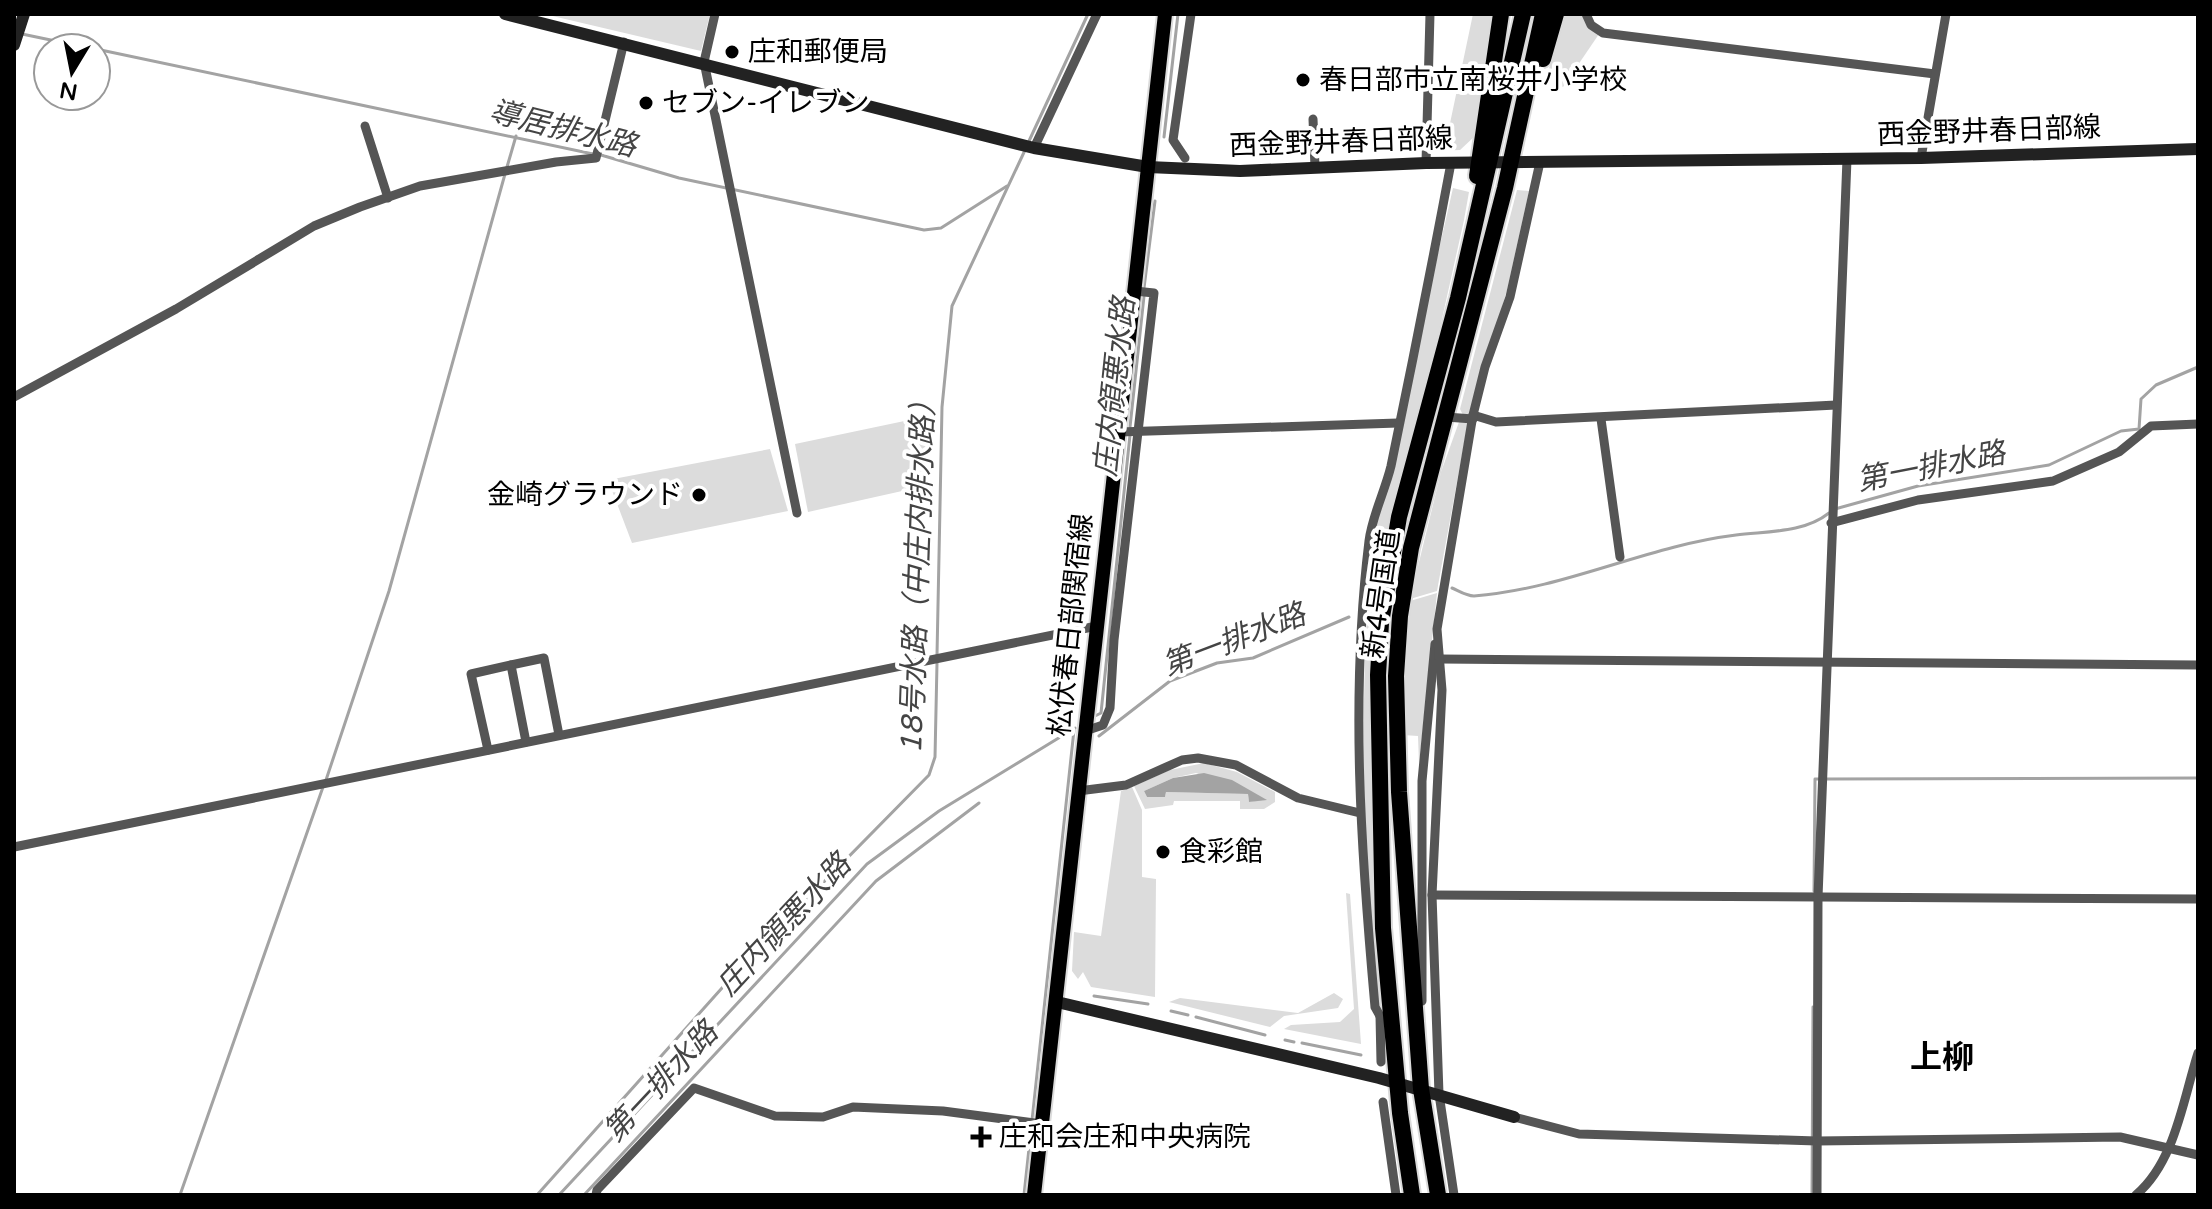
<svg xmlns="http://www.w3.org/2000/svg" width="2212" height="1209" font-family="'Varela Round','Noto Sans JP',sans-serif">
<style>
.green{fill:#dcdcdc;fill-rule:evenodd}
.water{fill:#a3a3a3}
.lines{fill:none;stroke-linecap:round;stroke-linejoin:round}
.stream{stroke:#a3a3a3;stroke-width:3}
.primary-casing{stroke:#dbdbdb;stroke-width:18}
.highway-casing{stroke:#dbdbdb;stroke-width:20}
.street{stroke:#555;stroke-width:9}
.secondary{stroke:#222;stroke-width:12}
.primary{stroke:#000;stroke-width:14}
.highway{stroke:#000;stroke-width:16}
.poi-dot{fill:#000;stroke:#fff;stroke-width:3}
.labels{text-anchor:middle;dominant-baseline:central;stroke-width:8;stroke-linejoin:round;paint-order:stroke}
.poi-label{font-size:28px;fill:#000;stroke:#fff;text-anchor:start}
.street-label{font-size:28px;fill:#000;stroke:#fff}
.water-label{font-size:30px;font-style:italic;fill:#444;stroke:#fff}
.quarter-label{font-size:32px;font-weight:bold;fill:#000;stroke:#fff}
</style>
<rect width="100%" height="100%" fill="#fff"/>
<g class="green">
<path d="M544,14h166l-9,37z"/>
<path d="M1473,14h19l-17,122 -15,14 -30,1 19,-23z"/>
<path d="M1566,14h16l17,20 -36,53 -17,-9z"/>
<path d="M1453,188l16,4 -5,28 -42,189 -31,110 -15,89 -9,3 10,-90z"/>
<path d="M1517,190l12,1 -22,99 -37,126 -6,1 -4,-8z"/>
<path d="M933,415l-4,70 -121,27 -13,-68z"/>
<path d="M1459,422h9l-31,169 -27,8 31,-127z"/>
<path d="M770,449l18,62 -156,32 -24,-63z"/>
<path d="M1437,593l-18,171 -1,-28 -15,-1 4,-115 3,-19z"/>
<path d="M1376,611l1,323 6,78 -4,-5c-15,-130 -19,-262 -12,-394z"/>
<path d="M1204,763l33,9 38,20v10l-11,7h-24v-8h-66l-1,4 -28,4 -11,-23 36,-16zM1196,773l68,26 -15,3 -1,-8 -82,-2 -1,5h-18l-3,-6 29,-13z"/>
<path d="M1132,787l10,23v67l14,2 -1,118 -64,-10 -8,-15 -5,7 -6,-8 2,-39 27,4 20,-145z"/>
<path d="M1346,893l4,1 11,150 -77,-15 7,-4 49,-3 14,-13z"/>
<path d="M1334,993l9,6 -5,9 -54,8 -14,11 -101,-25 11,-4 118,15z"/>
</g>
<path class="water" d="M1204,773l28,7 35,20 -18,2 -1,-8 -82,-2 -1,5h-18l-3,-6 29,-13z"/>
<g class="lines">
<g class="stream">
<path d="M22,34l67,14"/>
<path d="M96,49l497,105"/>
<path d="M1164,137l14,-123"/>
<path d="M1029,141l59,-127"/>
<path d="M601,155l78,23 245,52 17,-2 66,-42"/>
<path d="M507,167l9,-31"/>
<path d="M1144,288l11,-87"/>
<path d="M1130,427l14,-131"/>
<path d="M1835,509l83,-23 131,-21 72,-34 18,-2 2,-30 15,-14 42,-18"/>
<path d="M1452,588c7,3 14,8 22,8 91,-7 172,-50 262,-61 32,-4 68,-2 93,-22"/>
<path d="M937,655l5,-248 10,-101 74,-158"/>
<path d="M1093,717l8,-4 29,-278"/>
<path d="M1099,736l71,-55 47,-18 36,-5 96,-41"/>
<path d="M1826,779l372,-1"/>
<path d="M326,780l63,-189 116,-417"/>
<path d="M1814,891l1,-112h4"/>
<path d="M1094,996l54,8"/>
<path d="M1171,1011l17,4"/>
<path d="M1196,1017l69,18"/>
<path d="M1285,1040l9,2"/>
<path d="M1302,1043l59,12"/>
<path d="M180,1195l143,-408"/>
<path d="M537,1195l210,-235 182,-185 6,-18 2,-94"/>
<path d="M559,1195l308,-331 72,-53 136,-83"/>
<path d="M584,1195l292,-314 103,-78"/>
<path d="M1024,1195l50,-465"/>
<path d="M1812,1195l1,-188"/>
</g>
<defs>
<path id="primary" d="M1034,1195l131,-1181"/>
<g id="highway">
<path d="M1543,59l13,-45"/>
<path d="M1477,176l24,-162"/>
<path d="M1412,1195l-12,-82 -17,-185 -5,-253 3,-52 18,-106 59,-219 65,-284"/>
<path d="M1438,1195l-17,-106 -22,-297 -3,-116 4,-60 11,-68 94,-360 38,-174"/>
</g>
</defs>
<use href="#primary" class="primary-casing"/>
<use href="#highway" class="highway-casing"/>
<g class="street">
<path d="M715,14l-11,48 93,451"/>
<path d="M1586,14l5,11 12,8 332,41"/>
<path d="M1313,119l2,48"/>
<path d="M365,126l23,72"/>
<path d="M1034,148l63,-134"/>
<path d="M1185,158l-12,-18 18,-126"/>
<path d="M1921,158l25,-144"/>
<path d="M1426,163l4,-149"/>
<path d="M14,397l162,-88 138,-83 46,-19 60,-21 136,-24 40,-4 28,-116"/>
<path d="M1473,415l23,7 340,-17"/>
<path d="M1446,417l27,2"/>
<path d="M1601,419l19,138"/>
<path d="M1119,432l279,-9"/>
<path d="M1831,523l87,-23 135,-19 66,-29 32,-26 47,-2"/>
<path d="M1440,659l758,6"/>
<path d="M1085,731l18,-6 7,-17 4,-68 40,-347 -19,-2"/>
<path d="M526,742l-15,-77 33,-7 15,77"/>
<path d="M488,750l-17,-76 40,-9"/>
<path d="M1078,791l48,-6 56,-25 16,-2 38,7 62,33 62,15"/>
<path d="M14,847l1083,-221"/>
<path d="M1432,895l766,4"/>
<path d="M1422,1001v-220l13,-137"/>
<path d="M1380,1016l1,46"/>
<path d="M1390,1022l-10,-6 -5,-9c-14,-155 -25,-310 -6,-466 3,-25 16,-50 22,-75 21,-101 41,-202 60,-303"/>
<path d="M1383,1102l13,93"/>
<path d="M1514,1117l65,17 238,7 303,-4 78,18"/>
<path d="M596,1195l1,-5 97,-102 81,28 48,1 30,-10 90,4 99,13"/>
<path d="M1454,1195l-15,-101 -7,-199 10,-205 -5,-61 36,-214 12,-48 25,-70 30,-135"/>
<path d="M1817,1195l1,-298 29,-738"/>
<path d="M2136,1195c39,-33 47,-95 62,-142"/>
</g>
<g class="secondary">
<path d="M505,14l529,134 114,19 92,4 186,-8 495,-5 277,-9"/>
<path d="M14,45l10,-31"/>
<path d="M1057,1002l322,76 135,39"/>
</g>
<use href="#primary" class="primary"/>
<use href="#highway" class="highway"/>
</g>
<g class="poi-dot">
<circle cx="732" cy="52" r="8"/>
<circle cx="1303" cy="80" r="8"/>
<circle cx="646" cy="103" r="8"/>
<circle cx="699" cy="495" r="8"/>
<circle cx="1163" cy="852" r="8"/>
<path d="M977 1125h8v8h8v8h-8v8h-8v-8h-8v-8h8z"/>
</g>
<g class="labels">
<g class="poi-label">
<text x="748" y="52">庄和郵便局</text>
<text x="1319" y="80">春日部市立南桜井小学校</text>
<text x="662" y="103">セブン-イレブン</text>
<text x="683" y="495" text-anchor="end">金崎グラウンド</text>
<text x="1179" y="852">食彩館</text>
<text x="999" y="1137">庄和会庄和中央病院</text>
</g>
<g class="street-label">
<text transform="translate(1989 131) rotate(-2)">西金野井春日部線</text>
<text transform="translate(1341 142) rotate(-2)">西金野井春日部線</text>
<text transform="translate(1381 594) rotate(-82)">新4号国道</text>
<text transform="translate(1071 625) rotate(-84)">松伏春日部関宿線</text>
</g>
<g class="water-label">
<text transform="translate(563 129) rotate(14)">導居排水路</text>
<text transform="translate(1115 387) rotate(-84)">庄内領悪水路</text>
<text transform="translate(1931 467) rotate(-11)">第一排水路</text>
<text transform="translate(918 570) rotate(-88)">18号水路（中庄内排水路）</text>
<text transform="translate(1234 640) rotate(-21)">第一排水路</text>
<text transform="translate(784 925) rotate(-47)">庄内領悪水路</text>
<text transform="translate(661 1082) rotate(-47)">第一排水路</text>
</g>
<g class="quarter-label">
<text x="1942" y="1058">上柳</text>
</g>
</g>
<rect width="2212" height="1209" fill="none" stroke="#000000" stroke-width="32"/>
<g transform="translate(72 72) rotate(190)"><circle r="38" fill="#ffffff" stroke="#999999" stroke-width="2"/>
<path d="M0-6L14 30L0 20L-14 30Z" fill="#000000"/>
<text y="-12" font-size="22" font-weight="bold" text-anchor="middle" fill="#000000">N</text>
</g>
</svg>
